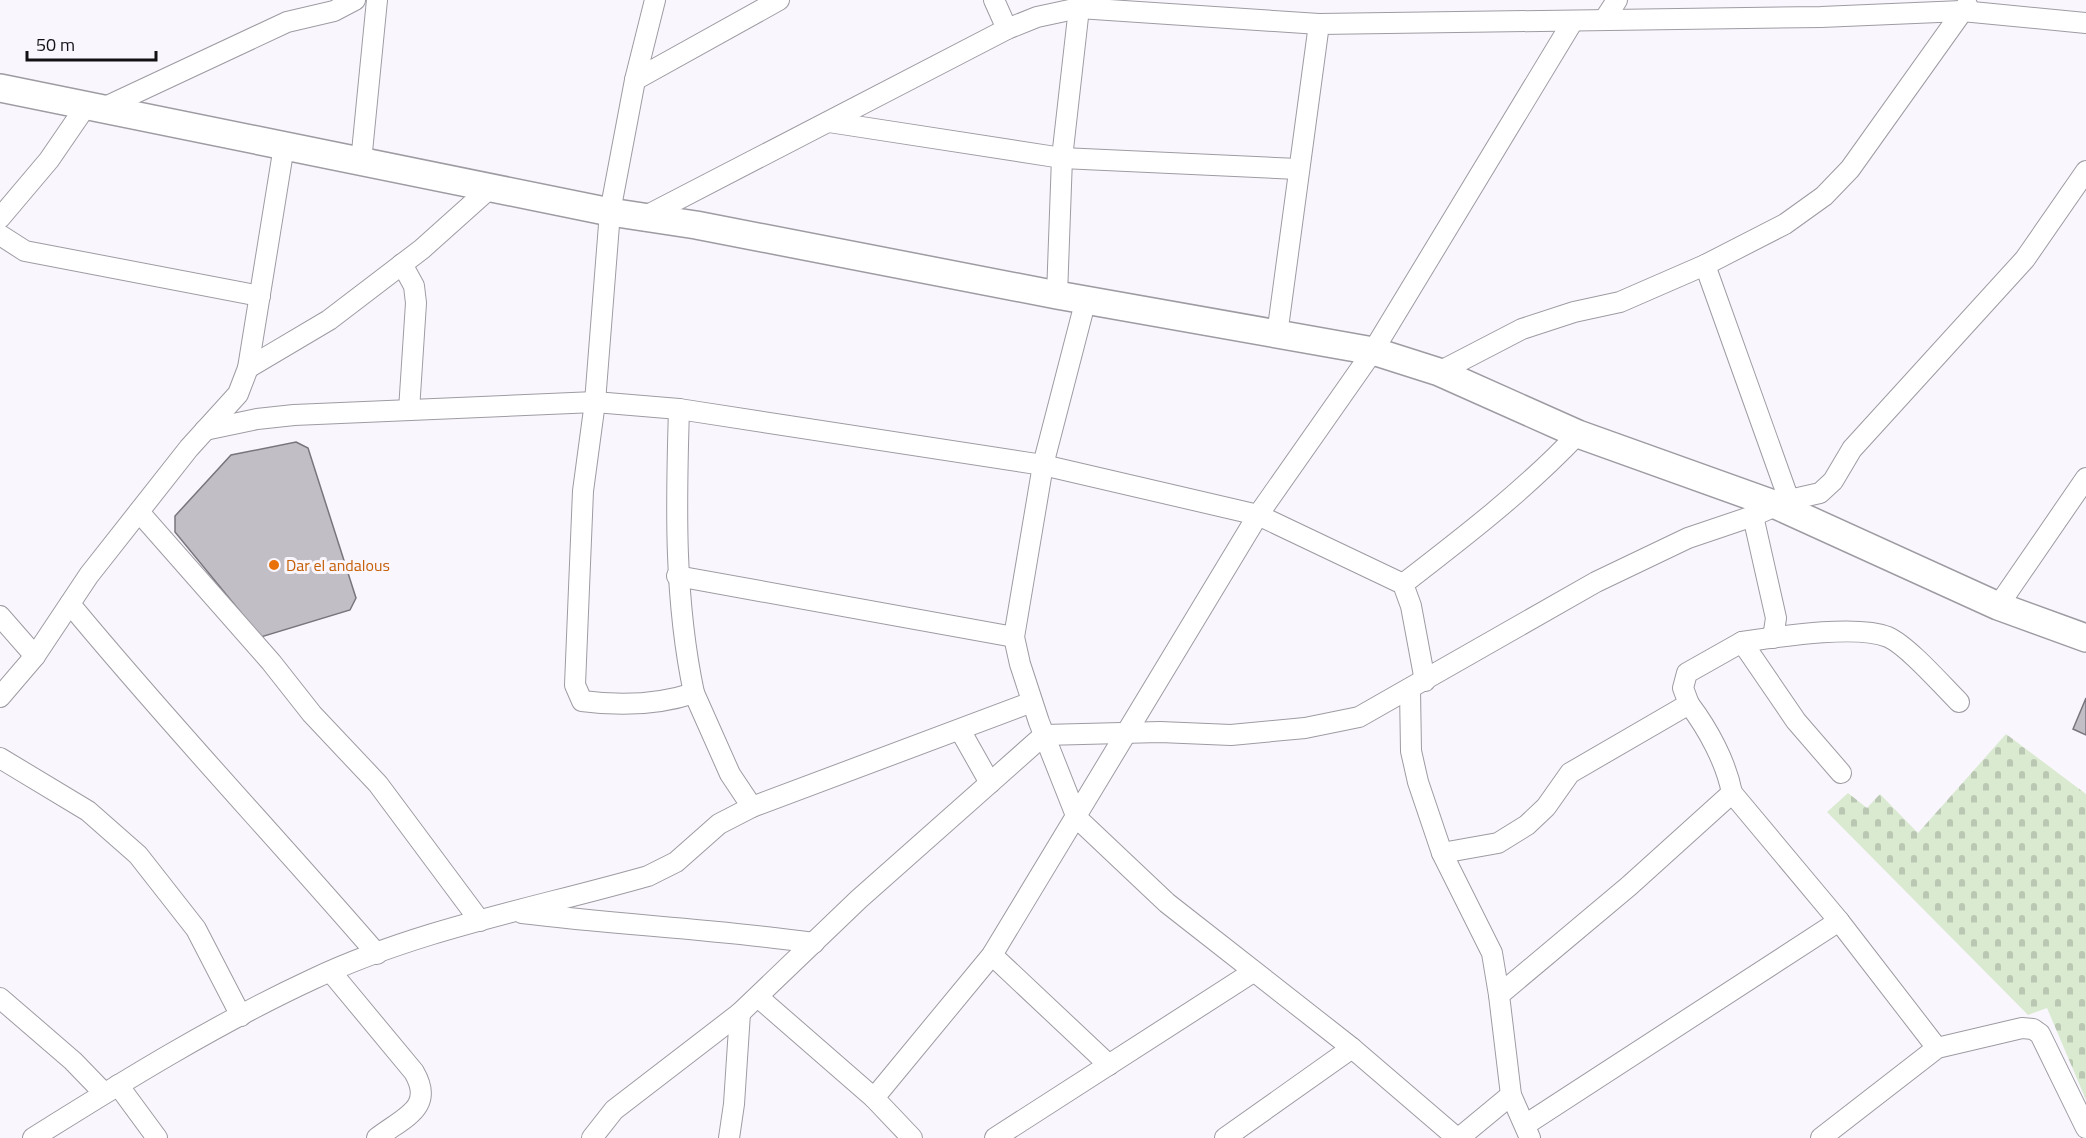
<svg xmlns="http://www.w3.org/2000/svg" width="2086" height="1138" font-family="'Titillium Web',sans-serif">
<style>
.cemetery{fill:url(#cemetery-stones)}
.building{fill:#c2bec6;stroke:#78757c;stroke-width:1.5}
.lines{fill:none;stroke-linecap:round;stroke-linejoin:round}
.street-casing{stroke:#9e9ba2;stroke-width:22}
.secondary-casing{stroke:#9e9ba2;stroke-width:30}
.street{stroke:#fff;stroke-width:20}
.secondary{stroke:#fff;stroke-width:27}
.food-dot{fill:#e8710a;stroke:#faf6fe;stroke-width:2}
.labels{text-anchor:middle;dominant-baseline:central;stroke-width:6;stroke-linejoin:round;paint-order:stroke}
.food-label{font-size:16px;fill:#c56008;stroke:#faf6fe;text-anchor:start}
</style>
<defs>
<pattern id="cemetery-stones" width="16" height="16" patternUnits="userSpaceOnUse" patternTransform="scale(1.5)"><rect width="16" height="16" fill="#daead1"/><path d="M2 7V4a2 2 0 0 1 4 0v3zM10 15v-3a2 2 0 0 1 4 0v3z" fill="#bac8b3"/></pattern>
</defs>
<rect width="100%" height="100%" fill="#faf6fe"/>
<path class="cemetery" d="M2006,734l80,60v306l-39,-92 -19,7 -201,-203 21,-19 19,15 13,-14 38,39z"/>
<g class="building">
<path d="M296,442l12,6 48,150 -6,12 -89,27 -86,-105v-16l56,-61z"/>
<path d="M2086,698v37l-13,-6z"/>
</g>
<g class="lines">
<defs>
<g id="street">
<path d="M655,0l-20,80 -25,132 -15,190 -12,89 -8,194 7,16c37,5 76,4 112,-8l36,81 22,33"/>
<path d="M994,0l13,29"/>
<path d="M1604,20l13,-20"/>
<path d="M635,80l144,-80"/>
<path d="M101,109l186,-87 47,-11 21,-11"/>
<path d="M829,122l233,36 236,11"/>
<path d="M361,162l16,-162"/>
<path d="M644,217l363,-188 30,-12 42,-9 240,16 502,-7 141,-6 124,12"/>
<path d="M0,218l49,-58 37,-54"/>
<path d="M0,235l25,16 235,45"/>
<path d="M402,264l12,22 2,17 -7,107"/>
<path d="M1705,265l84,235"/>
<path d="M1057,295l5,-137 17,-150 7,-8"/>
<path d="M1086,299l-43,166 -29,172 6,27 19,58 38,96 90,85 185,145 105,90"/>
<path d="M1277,335l42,-311"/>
<path d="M248,368l81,-48 93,-71 67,-60"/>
<path d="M1439,372l83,-43 52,-17 46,-10 85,-37 80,-41 39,-28 26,-27 117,-164"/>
<path d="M679,409c-3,96 -5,190 15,284"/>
<path d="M205,430l52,-11 37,-4 301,-13 84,7 364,56 215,50 145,69 8,22 14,75"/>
<path d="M139,512l132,150 41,52 66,70 102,137"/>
<path d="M1753,516l23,102 -3,20"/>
<path d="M677,576l337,61"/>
<path d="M1403,584c61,-47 122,-94 175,-150"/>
<path d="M70,604c99,120 206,233 307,350"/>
<path d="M1998,606l88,-128"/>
<path d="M0,616l35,40"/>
<path d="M1410,690l1,61 7,31 24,71 50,100 7,42"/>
<path d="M0,697l35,-41 54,-81 100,-127 49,-54 10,-26 36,-222"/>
<path d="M1689,704c19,25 37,58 43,89"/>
<path d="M960,730l30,53"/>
<path d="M0,758l88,53 50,44 58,74 45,87"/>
<path d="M1841,773l-45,-52 -54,-79c35,-5 114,-18 146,-5 20,9 54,48 71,65"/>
<path d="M1442,853l56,-10 29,-18 19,-18 24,-34 119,-69 -6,-16 4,-15 55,-31"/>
<path d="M522,913c97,12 195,16 292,30"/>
<path d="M992,955l117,110"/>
<path d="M331,972l83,100c21,36 -10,45 -37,66"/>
<path d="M758,997l116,101"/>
<path d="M0,998l73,63 31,32"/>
<path d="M118,1085l39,53"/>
<path d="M1525,1125l314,-204"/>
<path d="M33,1138c91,-57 183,-114 280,-159 106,-50 223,-71 335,-103l28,-14 43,-38 33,-17 280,-105"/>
<path d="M592,1138l22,-28 126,-97 119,-114 185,-164 116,-3 71,3 74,-7 54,-11 237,-135 92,-44 65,-22 36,-16 31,-7 13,-12 19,-32 173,-190 61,-88"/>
<path d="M729,1138l5,-34 6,-91"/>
<path d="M912,1138l-38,-40 118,-143 266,-440 115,-164 200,-330"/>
<path d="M995,1138l258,-166"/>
<path d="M1225,1138l127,-90"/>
<path d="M1459,1138l52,-43"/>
<path d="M1530,1138l-19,-43 -12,-100 130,-109 103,-93 107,128 98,127"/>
<path d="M1821,1138l116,-90 85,-20 11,1 7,5 46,94"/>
</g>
<path id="secondary" d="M0,88l610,124 86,13 361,70 316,56 66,21 139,62 198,71 222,101 88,32"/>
</defs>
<use href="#street" class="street-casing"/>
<use href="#secondary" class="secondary-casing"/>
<use href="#street" class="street"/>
<use href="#secondary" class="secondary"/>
</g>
<circle class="food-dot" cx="274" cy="565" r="6"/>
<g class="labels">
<g class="food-label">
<text x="286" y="565">Dar el andalous</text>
</g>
</g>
<path d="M27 51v9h129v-9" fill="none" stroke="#131114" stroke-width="3"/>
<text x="36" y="51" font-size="18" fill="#131114" stroke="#faf6fe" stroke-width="4.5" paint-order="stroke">50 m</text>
</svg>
